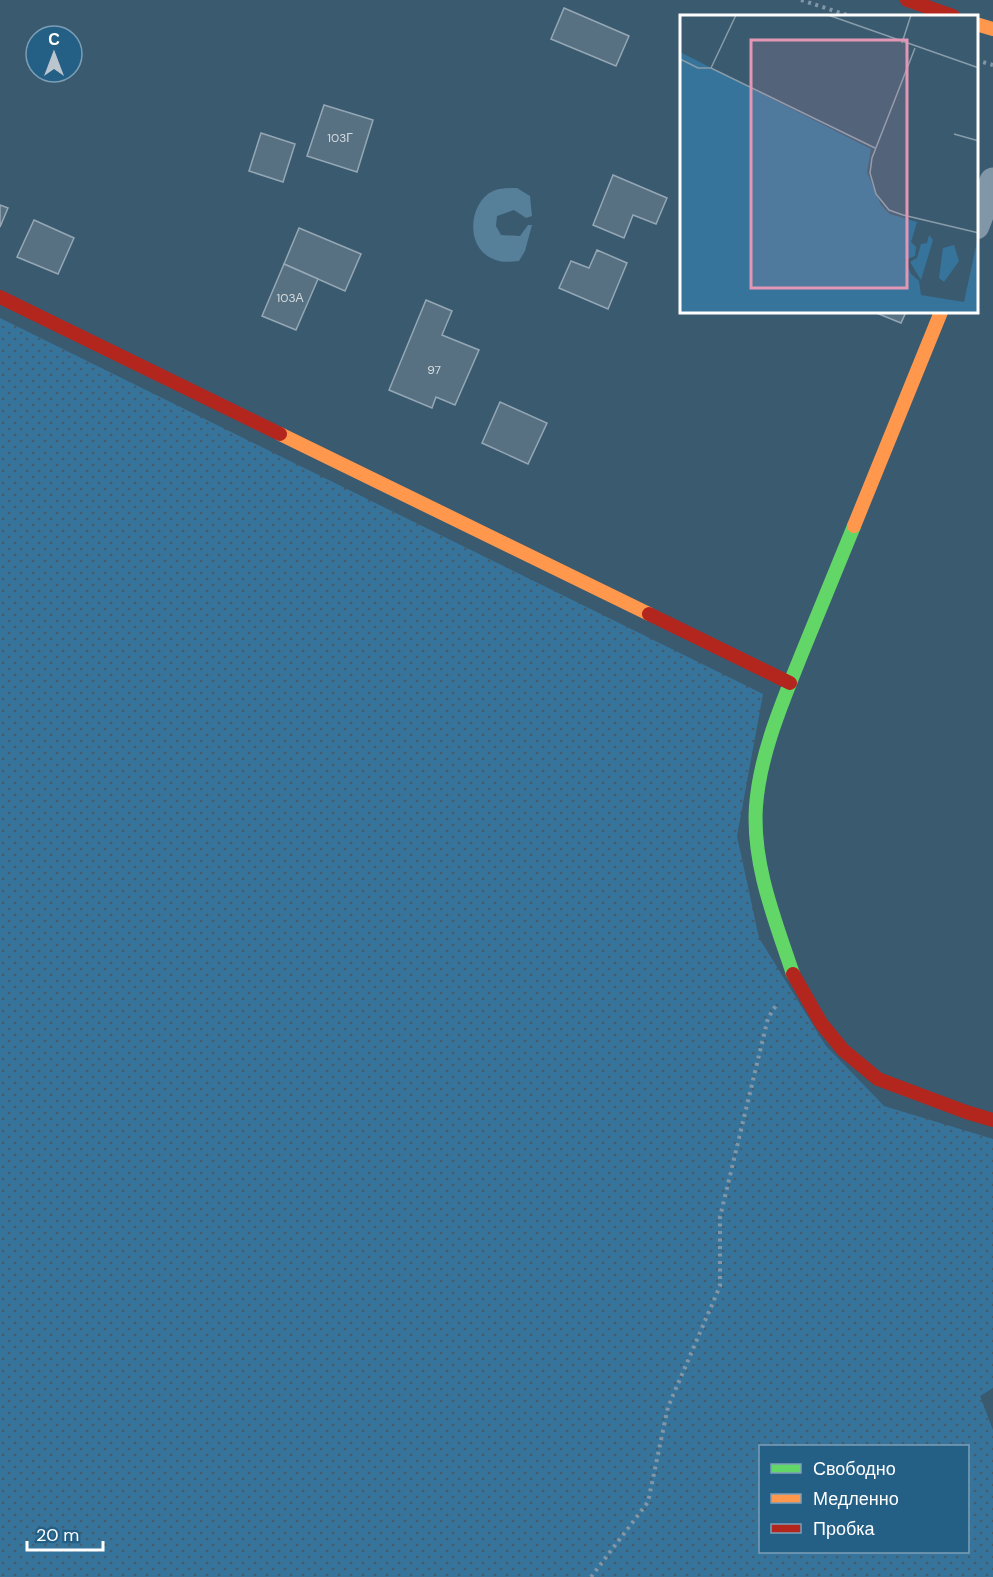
<svg xmlns="http://www.w3.org/2000/svg" width="993" height="1577" font-family="'DM Sans',sans-serif">
<style>
.grass{fill:url(#grass-dots);fill-rule:evenodd}
.water{fill:#567f99}
.building{fill:#587182;stroke:#95a7b4;stroke-width:1.5}
.lines{fill:none;stroke-linecap:round;stroke-linejoin:round}
.path{stroke:#8196a6;stroke-width:4;stroke-dasharray:3 4.5;stroke-linecap:butt}
.street{stroke:#8196a6;stroke-width:27}
.fast{stroke:#63d668;stroke-width:14}
.slow{stroke:#ff974d;stroke-width:14}
.jam{stroke:#b3261e;stroke-width:14}
.labels{text-anchor:middle;dominant-baseline:central;stroke-width:5;stroke-linejoin:round;paint-order:stroke}
.number-label{font-size:12px;fill:#d5dce0}
.inset-road{fill:none;stroke:#899ca9;stroke-width:1.5}
.view{fill:#e497b5;fill-opacity:0.15;stroke:#e497b5;stroke-width:3}
.inset-edge{fill:none;stroke:#fff;stroke-width:3}
</style>
<defs>
<pattern id="grass-dots" width="8" height="8" patternUnits="userSpaceOnUse" patternTransform="scale(1.5)"><rect width="8" height="8" fill="#37749b"/><path d="M2 2h.1M6 6h.1" fill="none" stroke="#445c6c" stroke-width="1.8" stroke-linecap="round"/></pattern>
</defs>
<rect width="100%" height="100%" fill="#3a5a70"/>
<path class="grass" d="M0,318l763,376 -26,142 22,102 67,108 58,60 109,33v249l-13,8 13,34v147h-993zM760,1446h208v106h-208z"/>
<path class="water" d="M517,188l13,8 2,20 -6,2 -12,-8 -17,6 -1,10 5,9 19,1 8,-11h4l-7,26 -6,10c-11,1 -19,2 -28,-3 -26,-12 -22,-56 2,-67 7,-3 17,-3 24,-3z"/>
<g class="building">
<path d="M564,8l65,28 -13,30 -65,-27z"/>
<path d="M324,105l49,15 -16,52 -50,-16z"/>
<path d="M261,133l34,11 -12,38 -34,-11z"/>
<path d="M613,175l54,23 -11,26 -23,-9 -9,23 -31,-13z"/>
<path d="M0,205l8,3 -8,19z"/>
<path d="M34,220l40,18 -16,36 -41,-17z"/>
<path d="M299,228l62,26 -16,37 -61,-27z"/>
<path d="M597,250l30,13 -19,46 -49,-21 12,-27 18,7z"/>
<path d="M284,264l34,15 -22,51 -34,-14z"/>
<path d="M426,300l26,11 -10,24 37,15 -24,55 -19,-8 -4,11 -43,-18z"/>
<path d="M874,312h32l-5,11z"/>
<path d="M500,402l47,21 -19,41 -46,-21z"/>
</g>
<g class="lines">
<g class="path">
<path d="M801,0l49,16"/>
<path d="M976,60l17,5"/>
<path d="M591,1577l57,-75 20,-95 52,-121v-69l48,-199 9,-14"/>
</g>
<path class="street" d="M976,226l17,-45"/>
<path class="fast" d="M793,974c-18,-54 -41,-110 -37,-168 4,-53 27,-105 46,-153 18,-43 35,-85 52,-127"/>
<g class="slow">
<path d="M976,24l17,5"/>
<path d="M280,434l369,180"/>
<path d="M854,526l87,-214"/>
</g>
<g class="jam">
<path d="M907,0l46,16"/>
<path d="M0,297l280,137"/>
<path d="M649,614l141,69"/>
<path d="M793,974l28,49 22,27 35,29 88,33 27,8"/>
</g>
</g>
<g class="labels">
<g class="number-label">
<text x="340" y="138">103Г</text>
<text x="290" y="298">103А</text>
<text x="434" y="370">97</text>
</g>
</g>
<g transform="translate(680 15)">
<rect width="298" height="298" fill="#3a5a70"/>
<path d="M0,37l191,97 -4,23 14,33 9,9 27,8 -6,20 5,5 -1,9 -10,4 6,14 8,7 2,14 43,7 14,-65v76h-298zM249,220l4,5 -12,40 -11,-18 7,-4 4,-14 6,-1zM274,230l5,16 -15,21 -5,-4 4,-30z" fill="#37749b"/>
<path class="inset-road" d="M148,0l151,53M222,28l9,-28M235,33l-43,110 -2,15 6,21 13,16 14,5 76,18M0,44l18,9h13l164,80M31,53l25,-53M274,119l25,7"/>
<path class="view" d="M71,25h156v248h-156z"/>
<rect width="298" height="298" class="inset-edge"/>
</g>
<rect x="759" y="1445" width="210" height="108" fill="#245f86" stroke="#7c9fb6" stroke-width="1.5"/>
<rect x="771" y="1464" width="30" height="9" fill="#63d668" stroke="#7c9fb6" stroke-width="1.5"/>
<text x="813" y="1475" font-size="18" fill="#ffffff">Свободно</text>
<rect x="771" y="1494" width="30" height="9" fill="#ff974d" stroke="#7c9fb6" stroke-width="1.5"/>
<text x="813" y="1505" font-size="18" fill="#ffffff">Медленно</text>
<rect x="771" y="1524" width="30" height="9" fill="#b3261e" stroke="#7c9fb6" stroke-width="1.5"/>
<text x="813" y="1535" font-size="18" fill="#ffffff">Пробка</text>
<g transform="translate(54 54)"><circle r="28" fill="#245f86" stroke="#7c9fb6" stroke-width="1.5"/>
<path d="M0-4.5L10 22L0 15L-10 22Z" fill="#bac5cd"/>
<text y="-9" font-size="16" font-weight="bold" text-anchor="middle" fill="#ffffff">С</text>
</g>
<path d="M27 1541v9h76v-9" fill="none" stroke="#ffffff" stroke-width="3"/>
<text x="36" y="1541" font-size="18" fill="#ffffff" stroke="#245f86" stroke-width="4.5" paint-order="stroke">20 m</text>
</svg>
